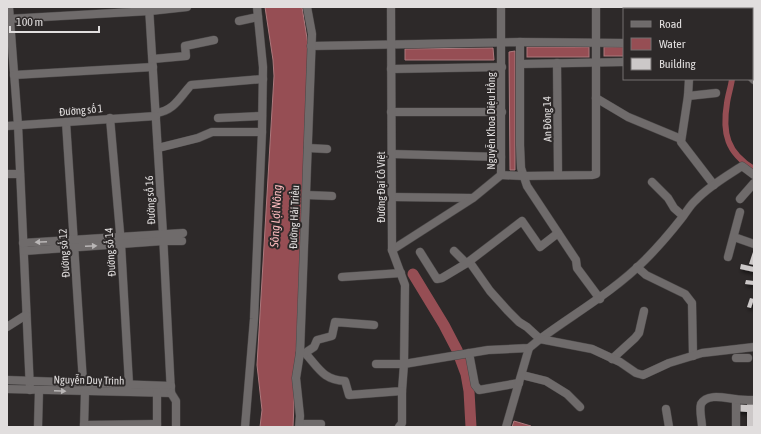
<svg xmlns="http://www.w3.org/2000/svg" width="761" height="434" font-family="'Asap Condensed',sans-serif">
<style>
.water{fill:#964e54;stroke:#ac797d}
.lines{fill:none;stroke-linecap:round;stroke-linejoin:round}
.canal{stroke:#964e54;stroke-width:6}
.river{stroke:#964e54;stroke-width:11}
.building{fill:#ccc8c8;filter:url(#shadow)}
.minor-casing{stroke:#4a4747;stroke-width:9}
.minor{stroke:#6f6b6b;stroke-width:8}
.oneway{fill:#b9b6b6}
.labels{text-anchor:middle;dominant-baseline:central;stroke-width:4;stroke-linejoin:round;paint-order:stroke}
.street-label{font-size:11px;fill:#e1dede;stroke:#2d2929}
.water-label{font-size:12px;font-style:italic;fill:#fbbabd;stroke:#2d2929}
</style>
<defs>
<filter id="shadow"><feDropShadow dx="1.5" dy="2.5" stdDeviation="2" flood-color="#0009"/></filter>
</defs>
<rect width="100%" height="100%" fill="#2d2929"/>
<g class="water">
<path d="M265,7h37l7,44 -16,376h-33l2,-17 -5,-45 17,-289 -1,-16z"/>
<rect x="527" y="47" width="62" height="10"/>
<rect x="604" y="47" width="20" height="9"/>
<path d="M493,48l1,12h-89v-11z"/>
<path d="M515,51v119h-5l-1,-118z"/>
<path d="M514,421l17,5v1h-19z"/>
</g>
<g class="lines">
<path class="canal" d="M732,79c-1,8 -4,16 -5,24 -5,30 0,50 27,66"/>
<path class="river" d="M413,274l31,51 13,25 9,24 3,17 2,36"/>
</g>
<g class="building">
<path d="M753,252h1v13l-5,-1z"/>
<path d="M741,264l13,3v5l-14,-3z"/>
<path d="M746,280l8,1v4l-9,-1z"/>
<path d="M750,298l4,1 -3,9 -4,-1z"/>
<path d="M747,402h7v25h-7v-15l-12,-1v-7l12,1z"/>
</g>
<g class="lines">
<defs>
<g id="minor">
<path d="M9,7l9,118 12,265"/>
<path d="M149,7l14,227 8,159"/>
<path d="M715,7l1,2"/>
<path d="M7,19l143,-8 37,-4"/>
<path d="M239,21l19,-4"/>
<path d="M520,42v103l1,23 6,18 49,74 1,8 23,31"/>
<path d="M311,46l209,-4 104,1"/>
<path d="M153,59l33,-3 -1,-10 29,-6"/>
<path d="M557,63l1,112"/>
<path d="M521,64l103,-2"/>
<path d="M391,69l111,-2"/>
<path d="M14,75l139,-8"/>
<path d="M752,78l2,2"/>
<path d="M689,79l-1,17 -7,46 33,43"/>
<path d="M688,96l28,-3"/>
<path d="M596,98l32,19 53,22"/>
<path d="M391,112h111"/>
<path d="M156,113c18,-2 24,-16 35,-28l72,-6"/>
<path d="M110,118l11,126 8,140"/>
<path d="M218,118l44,-2"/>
<path d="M66,122l17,260"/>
<path d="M7,126l149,-10"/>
<path d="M158,148l40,-10 14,-6h50"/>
<path d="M308,148l19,1"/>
<path d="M392,154l109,3"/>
<path d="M7,174h13"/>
<path d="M501,175l22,1 69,-1 4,-1v-167"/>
<path d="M652,182l16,16 6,10 9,8"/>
<path d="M306,195l26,1"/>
<path d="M392,197l80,1"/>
<path d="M740,199l14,-16"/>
<path d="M734,237l20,7"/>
<path d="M23,243l160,-10"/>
<path d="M392,250l81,-52 28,-23v-168"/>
<path d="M24,251l139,-10h19"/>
<path d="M454,251l11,11 6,2 19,27 18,20 11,11 8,5 13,12c35,-26 73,-47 105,-79 12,-12 25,-27 36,-41 5,-6 9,-14 15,-19 13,-14 31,-24 46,-34l12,9"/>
<path d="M420,252l17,27 5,-1 25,-15 55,-42 18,26 18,-14"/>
<path d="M728,257l12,-45"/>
<path d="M637,267l9,8 39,19 7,9 1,53"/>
<path d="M342,277l59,-4"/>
<path d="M7,327l19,-12"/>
<path d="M300,353h5c14,15 18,27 40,28l4,14 53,-4 2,-27 1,-79 -13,-35 -1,-243"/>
<path d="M305,353l9,-6 3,-7 15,-4 3,-14 39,3"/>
<path d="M469,353l6,32 4,5 40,-7"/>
<path d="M736,358h12"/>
<path d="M612,359l23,-21 4,-5 5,-22"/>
<path d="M376,364h28l84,-14 41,-2 11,-9 52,10 28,13 16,11 7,2 26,-12 33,-10 52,-6"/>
<path d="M522,375l24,6 21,13 13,13"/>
<path d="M7,380l164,6"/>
<path d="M7,389l164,4"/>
<path d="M157,393v34"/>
<path d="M171,393l5,8v26"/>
<path d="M736,400v27"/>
<path d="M666,409l3,18"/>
<path d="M300,424h21"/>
<path d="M84,425l73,-1"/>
<path d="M38,427l1,-37"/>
<path d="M84,427l1,-35"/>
<path d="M245,427l9,-108 8,-187 1,-65 -6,-60"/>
<path d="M299,427l1,-11 -4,-38 4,-25 12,-319 -5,-27"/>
<path d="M399,427l3,-4v-32"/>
<path d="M506,427l23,-79"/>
<path d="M702,427c0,-6 -3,-17 -1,-23 6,-11 24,-6 34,-5 6,1 13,1 19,1"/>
</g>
</defs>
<use href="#minor" class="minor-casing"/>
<use href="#minor" class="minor"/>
</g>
<defs><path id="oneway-solid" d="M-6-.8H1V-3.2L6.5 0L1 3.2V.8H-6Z"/></defs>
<g class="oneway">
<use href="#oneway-solid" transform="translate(41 242) rotate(177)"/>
<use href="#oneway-solid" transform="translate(91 246) rotate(-3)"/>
<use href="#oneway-solid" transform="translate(60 391) rotate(2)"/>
</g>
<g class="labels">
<g class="street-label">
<text transform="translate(81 110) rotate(-5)">Đường số 1</text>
<text transform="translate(547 119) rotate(-91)">An Đông 14</text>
<text transform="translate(491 121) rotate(-90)">Nguyễn Khoa Diệu Hồng</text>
<text transform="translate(381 187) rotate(-90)">Đường Đại Cồ Việt</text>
<text transform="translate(150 200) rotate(-93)">Đường số 16</text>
<text transform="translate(294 217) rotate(-88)">Đường Hải Triều</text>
<text transform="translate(110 252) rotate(-94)">Đường số 14</text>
<text transform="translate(64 253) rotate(-94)">Đường số 12</text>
<text transform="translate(89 380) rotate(1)">Nguyễn Duy Trinh</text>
</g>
<g class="water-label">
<text transform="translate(276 216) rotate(-87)">Sông Lợi Nông</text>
</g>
</g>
<rect width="761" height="434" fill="none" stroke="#e1dede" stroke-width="16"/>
<rect x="623" y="8" width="130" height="72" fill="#2d2929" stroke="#757171"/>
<rect x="631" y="21" width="20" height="6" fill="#6f6b6b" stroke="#757171"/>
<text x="659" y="28" font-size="12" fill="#e1dede">Road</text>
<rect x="631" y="38" width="20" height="12" fill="#964e54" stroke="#757171"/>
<text x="659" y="48" font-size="12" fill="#e1dede">Water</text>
<rect x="631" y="58" width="20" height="12" fill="#ccc8c8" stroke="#757171"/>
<text x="659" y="68" font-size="12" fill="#e1dede">Building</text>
<path d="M10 26v6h89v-6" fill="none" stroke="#e1dede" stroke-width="2"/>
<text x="16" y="26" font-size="12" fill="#e1dede" stroke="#2d2929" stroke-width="3" paint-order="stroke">100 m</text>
</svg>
